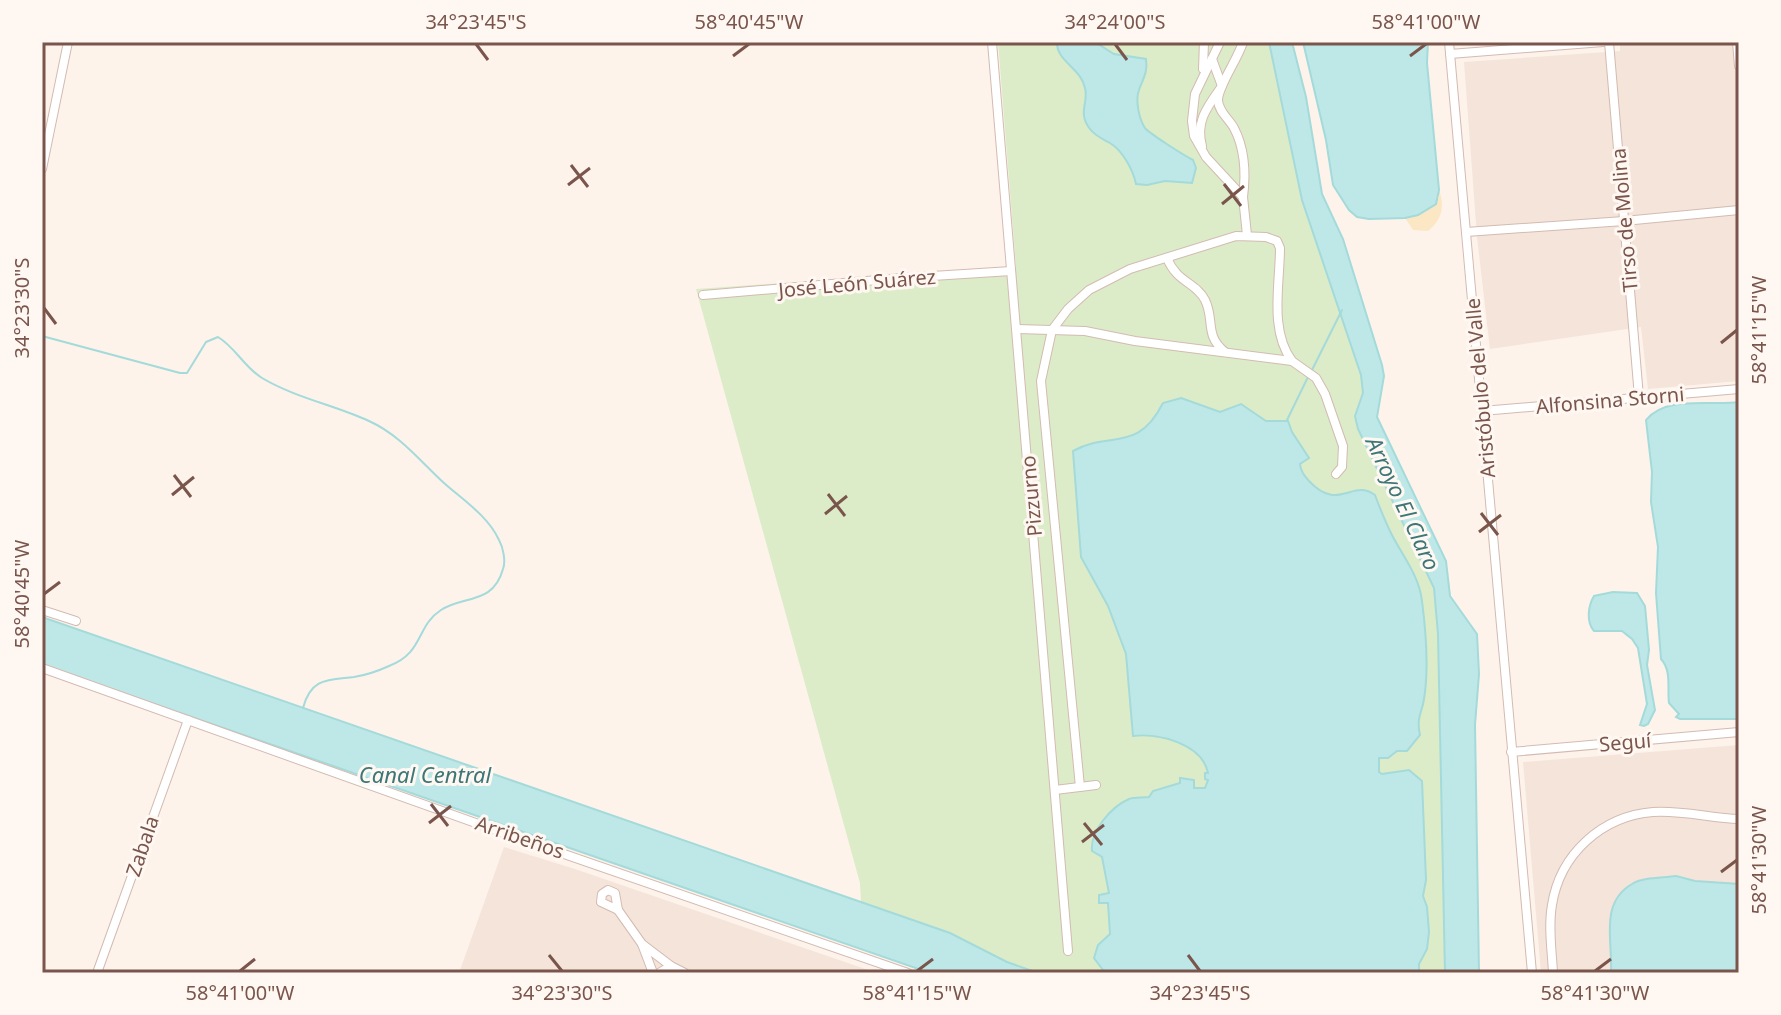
<svg xmlns="http://www.w3.org/2000/svg" width="1781" height="1015" font-family="'Noto Sans',sans-serif">
<style>
.residential{fill:#f5e4d9}
.green{fill:#dcecc8}
.sand{fill:#fce7c5}
.water{fill:#bee8e7;stroke:#a4dada;stroke-width:2}
.lines{fill:none;stroke-linecap:round;stroke-linejoin:round}
.stream{stroke:#a4dada;stroke-width:2}
.minor-casing{stroke:#d3bbb2;stroke-width:10}
.minor{stroke:#fff;stroke-width:8}
.ticks{fill:none;stroke:#7a554c;stroke-width:3}
.labels{text-anchor:middle;dominant-baseline:central;stroke-width:6;stroke-linejoin:round;paint-order:stroke}
.street-label{font-size:20px;fill:#7a554c;stroke:#fff8f2}
.water-label{font-size:22px;font-style:italic;fill:#3c7677;stroke:#fff8f2}
.neatline{fill:none;stroke:#7a554c;stroke-width:3}
.ticks-label{font-size:20px;text-anchor:middle;fill:#7a554c}
</style>
<rect width="100%" height="100%" fill="#fdf3eb"/>
<g class="residential">
<path d="M1620,42h119v339l-91,8 -7,-62 -151,22 -13,-112 -13,-175 156,-11z"/>
<path d="M1739,745v228h-198l-18,-211z"/>
<path d="M504,847l71,22 302,104h-418z"/>
</g>
<path class="green" d="M998,42h271l33,158 59,175 2,18 -8,23 3,13 76,159 4,46 7,339h-407l-31,-11 -57,-29 -89,-31 -1,-19 -164,-594 320,-22z"/>
<path class="sand" d="M1439,190c6,16 3,30 -11,41l-15,-1 -8,-12 13,-3 21,-17z"/>
<g class="water">
<path d="M1057,42h38l19,12 32,5c2,13 -3,20 -7,31 -4,10 0,29 6,38 5,6 40,28 48,32l3,8 -4,15 -27,-2 -18,4 -11,-1c-3,-14 -13,-33 -26,-41 -7,-4 -15,-7 -20,-14 -13,-17 -1,-26 -5,-41 -4,-20 -29,-27 -28,-46z"/>
<path d="M1269,42h23l14,55 16,97 21,45 39,126 2,11 -7,41 69,144 4,35 27,38 2,40 -4,51 4,248h-34l-7,-339 -4,-46 -76,-159 -3,-13 8,-23 -2,-18 -59,-175z"/>
<path d="M1303,42h125l-1,21 12,127 -3,14 -18,11 -13,3 -36,1 -12,-2 -8,-7 -16,-25 -7,-45z"/>
<path d="M1181,398l39,14 21,-8 25,17h22l4,11 17,26 -9,6c1,8 4,11 9,17 30,32 43,-3 66,14 4,11 9,23 14,34 11,24 30,45 33,72 4,31 7,68 2,98 -2,14 -8,18 -4,36l-13,16h-10l-9,7h-9v14l3,2 27,-4 13,11 4,99 -3,16 4,11 2,25 -2,17 -8,15v9h-309l-7,-3 -9,-12 4,-13 12,-11 -2,-31h-9v-8l10,-2 -7,-36 -10,-6c-2,-20 19,-44 37,-52 5,-2 14,-1 20,-2l4,-6 27,-8v-5l14,2v8h11l3,-8 -3,-1v-6h3c-6,-30 -51,-40 -75,-37l-7,-82 -18,-48 -27,-49 -8,-106c38,-21 64,3 90,-48z"/>
<path d="M1739,402v317h-59l-4,-2 3,-3 -10,-11c-2,-14 3,-32 -8,-44l-5,-66 2,-46 -7,-45 1,-30 -6,-52c20,-25 64,-14 93,-18z"/>
<path d="M1613,592l24,1 8,13 4,44 -2,15 8,45 -7,14 -4,2 -4,-1 7,-21 -9,-56 -6,-9 -10,-8h-28c-8,-9 -6,-25 0,-35z"/>
<path d="M42,617l908,316 57,29 31,11h-108l-888,-308z"/>
<path d="M1676,876l19,5 44,3v89h-128c2,-31 -12,-70 21,-89 11,-7 31,-6 44,-8z"/>
</g>
<g class="lines">
<g class="stream">
<path d="M42,336l138,37h7l19,-31 12,-5c18,11 26,30 44,41 34,20 72,27 107,43 31,14 51,40 75,62 19,17 44,33 55,57 4,7 7,21 4,29 -10,36 -39,26 -62,41 -25,16 -17,43 -52,56 -11,5 -22,9 -35,11 -25,3 -43,0 -51,31"/>
<path d="M1311,372l31,-62"/>
<path d="M1287,420l21,-43"/>
</g>
<defs>
<g id="minor">
<path d="M992,42l76,909"/>
<path d="M1220,42l-25,52 -3,27 2,15 12,21 37,40 4,38"/>
<path d="M1243,42c-5,17 -25,44 -25,58 0,11 11,19 16,28 11,21 12,46 9,69"/>
<path d="M1449,42l83,931"/>
<path d="M1609,42l30,355"/>
<path d="M1737,42l2,24"/>
<path d="M1450,54l153,-12"/>
<path d="M1203,69l1,-27"/>
<path d="M1202,146c-7,-25 6,-40 20,-60l-10,-27"/>
<path d="M42,169l26,-127"/>
<path d="M1466,232l158,-11 115,-11"/>
<path d="M1167,258c10,25 29,24 38,42 10,20 -1,35 20,52"/>
<path d="M703,295l198,-17 110,-7"/>
<path d="M1017,329l68,2 50,10 157,20 24,17 9,16 18,52 -1,21 -6,7"/>
<path d="M1482,411l257,-22"/>
<path d="M42,610l34,11"/>
<path d="M42,668l470,168 396,137"/>
<path d="M1511,752l228,-20"/>
<path d="M1080,787l-39,-406 11,-51 16,-21 21,-19 41,-21 106,-33 30,1 11,4 3,7c0,36 -11,82 12,113"/>
<path d="M1055,790l41,-5"/>
<path d="M608,890l7,3 3,17 -17,-8 1,-8z"/>
<path d="M618,910l24,34"/>
<path d="M97,973l91,-253"/>
<path d="M653,973l-11,-29 29,22"/>
<path d="M659,973l12,-7 14,7"/>
<path d="M1553,973c-1,-22 -5,-46 -1,-68 8,-51 50,-89 101,-93 28,-2 58,6 86,7"/>
</g>
</defs>
<use href="#minor" class="minor-casing"/>
<use href="#minor" class="minor"/>
</g>
<path class="ticks" d="M476,44l12,16M1115,44l12,16M733,56l16,-12M1410,56l16,-12M571,165l17,22M1224,184l17,22M568,185l22,-17M1222,204l22,-18M44,308l12,16M1721,343l16,-13M174,475l17,22M828,494l17,22M172,495l22,-18M1481,513l17,22M825,514l22,-18M1479,532l22,-17M44,594l16,-12M431,804l17,22M429,823l22,-17M1084,823l18,22M1082,842l22,-17M1721,872l16,-12M549,955l13,16M1188,955l12,16M240,971l15,-12M917,971l16,-12M1595,971l16,-12"/>
<g class="labels">
<g class="street-label">
<text transform="translate(1624 220) rotate(-95)">Tirso de Molina</text>
<text transform="translate(857 283) rotate(-5)">José León Suárez</text>
<text transform="translate(1480 388) rotate(-95)">Aristóbulo del Valle</text>
<text transform="translate(1610 400) rotate(-5)">Alfonsina Storni</text>
<text transform="translate(1031 496) rotate(-95)">Pizzurno</text>
<text transform="translate(1625 742) rotate(-5)">Seguí</text>
<text transform="translate(520 837) rotate(19)">Arribeños</text>
<text transform="translate(142 846) rotate(-71)">Zabala</text>
</g>
<g class="water-label">
<text transform="translate(1404 503) rotate(65)">Arroyo El Claro</text>
<text x="425" y="774">Canal Central</text>
</g>
</g>
<rect width="1781" height="1015" fill="none" stroke="#fff8f2" stroke-width="88"/>
<rect x="44" y="44" width="1693" height="927" class="neatline"/>
<g class="ticks-label">
<text x="476" y="29">34°23'45"S</text>
<text x="749" y="29">58°40'45"W</text>
<text x="1115" y="29">34°24'00"S</text>
<text x="1426" y="29">58°41'00"W</text>
<text transform="translate(22 308) rotate(-90)" y="7">34°23'30"S</text>
<text transform="translate(1759 330) rotate(-90)" y="7">58°41'15"W</text>
<text transform="translate(22 594) rotate(-90)" y="7">58°40'45"W</text>
<text transform="translate(1759 860) rotate(-90)" y="7">58°41'30"W</text>
<text x="240" y="1000">58°41'00"W</text>
<text x="562" y="1000">34°23'30"S</text>
<text x="917" y="1000">58°41'15"W</text>
<text x="1200" y="1000">34°23'45"S</text>
<text x="1595" y="1000">58°41'30"W</text>
</g>
</svg>
